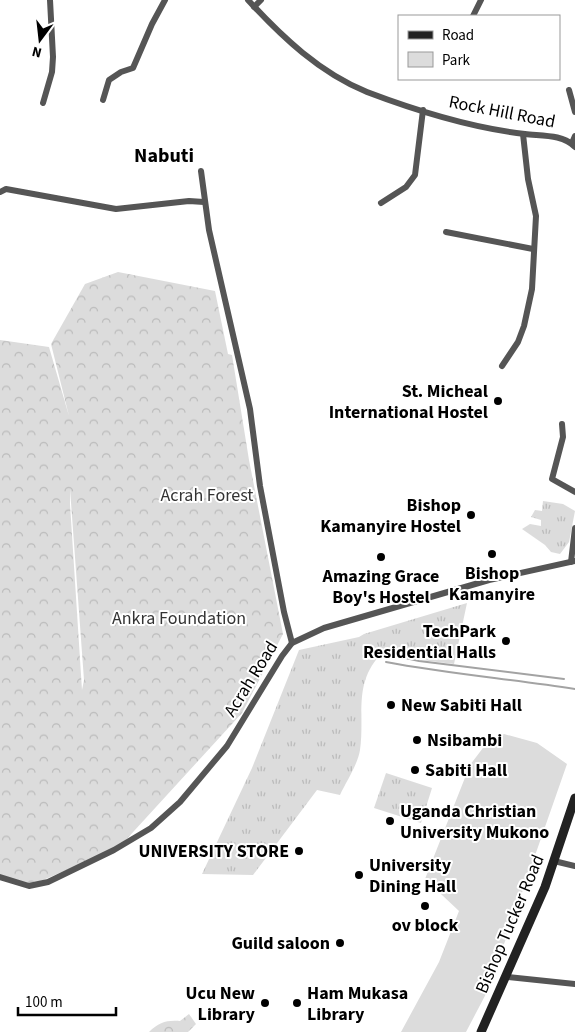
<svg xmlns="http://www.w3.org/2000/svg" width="575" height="1032" font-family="'Source Sans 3',sans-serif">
  <defs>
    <pattern id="grass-tufts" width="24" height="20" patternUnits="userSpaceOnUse" patternTransform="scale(1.25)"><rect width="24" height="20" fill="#dcdcdc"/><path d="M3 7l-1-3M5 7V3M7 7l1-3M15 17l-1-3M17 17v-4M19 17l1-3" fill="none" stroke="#bbb"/></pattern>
    <pattern id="forest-crowns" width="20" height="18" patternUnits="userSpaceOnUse" patternTransform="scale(1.25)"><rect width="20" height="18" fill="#dcdcdc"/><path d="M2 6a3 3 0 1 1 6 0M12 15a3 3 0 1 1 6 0" fill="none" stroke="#bbb"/></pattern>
  </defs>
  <rect width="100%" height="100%" fill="#fff"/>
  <!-- grass -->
  <g fill="url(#grass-tufts)">
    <polygon points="543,501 563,504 575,511 569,542 560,554 551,552 545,545 522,529 530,524 541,526 541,520 531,517 535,510 542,511"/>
    <path d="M467,603L454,664L380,655C353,685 365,715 360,750C358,764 346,782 340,795L317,790L253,875L202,874L252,768L299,650L359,637L364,634Z"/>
    <polygon points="386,773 432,788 421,823 374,808"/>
  </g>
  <!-- forest -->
  <g fill="url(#forest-crowns)" fill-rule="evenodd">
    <path d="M118,272L215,291L228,354L232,355L249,460L283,634L242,713L113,854L111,851L29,886L0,878V340L49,347L69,416L51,344L85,284ZM70,489L84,680L82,690L70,504Z"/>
    <path d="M189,1014L196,1024L188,1032H149C159,1022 167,1020 180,1021Z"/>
  </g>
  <!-- park -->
  <polygon fill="#dcdcdc" points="504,734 537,743 567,764 488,990 466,1032 401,1032 439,962 459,911 425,879 470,765 489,740"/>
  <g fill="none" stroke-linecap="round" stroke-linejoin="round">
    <!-- stream -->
    <g stroke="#a3a3a3" stroke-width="2">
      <polyline points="387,654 419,661 564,679"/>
      <path d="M386,662C449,674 512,679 575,689"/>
    </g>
    <!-- minor -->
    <g stroke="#555" stroke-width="6">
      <path d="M248,0C282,37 320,73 367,92C417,111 472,128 525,134C541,136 563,134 575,147"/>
      <polyline points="254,7 261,0"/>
      <polyline points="473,16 481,0"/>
      <polyline points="569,90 575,112"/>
      <polyline points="103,100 109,80 121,72 133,68 152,24 165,0"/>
      <polyline points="43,103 52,72 53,57 50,0"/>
      <polyline points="572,143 575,136"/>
      <polyline points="201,171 209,230 250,409 260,486 284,612 292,643"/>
      <polyline points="0,192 6,189 116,209 189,201 204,202"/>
      <polyline points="381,203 406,187 415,175 423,110"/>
      <polyline points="446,232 533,249"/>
      <polyline points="502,366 518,342 524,326 532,289 536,216 528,179 523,134"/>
      <polyline points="562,424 563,437 552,479 575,492"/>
      <polyline points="571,562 575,528"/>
      <polyline points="554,861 575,866"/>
      <polyline points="0,877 29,886 48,882 114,850 151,828 180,802 227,746 282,656 292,643 324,628 489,580 575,561"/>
      <polyline points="507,977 575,984"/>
    </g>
    <!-- secondary -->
    <polyline stroke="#222" stroke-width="9" points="481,1032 545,887 575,798"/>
  </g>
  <!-- markers -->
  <g fill="#000" stroke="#fff" stroke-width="2">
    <circle cx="498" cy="401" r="5"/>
    <circle cx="471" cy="515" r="5"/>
    <circle cx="492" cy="554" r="5"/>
    <circle cx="381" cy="557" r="5"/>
    <circle cx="506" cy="641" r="5"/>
    <circle cx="391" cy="705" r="5"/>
    <circle cx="417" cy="740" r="5"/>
    <circle cx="415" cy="770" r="5"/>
    <circle cx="390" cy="821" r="5"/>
    <circle cx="299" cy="851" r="5"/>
    <circle cx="359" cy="875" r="5"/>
    <circle cx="425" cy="906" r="5"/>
    <circle cx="340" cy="943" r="5"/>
    <circle cx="265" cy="1003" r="5"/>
    <circle cx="297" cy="1003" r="5"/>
  </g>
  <g text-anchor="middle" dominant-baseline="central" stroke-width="4" stroke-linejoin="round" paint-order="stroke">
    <!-- street labels -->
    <g font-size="18" fill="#000" stroke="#fff">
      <text transform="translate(502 112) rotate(11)">Rock Hill Road</text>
      <text transform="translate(251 679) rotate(-58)">Acrah Road</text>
      <text transform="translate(510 924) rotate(-67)">Bishop Tucker Road</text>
    </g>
    <!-- poi labels -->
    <g font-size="18" font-weight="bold" fill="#000" stroke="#fff" text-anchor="end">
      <text x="488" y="391">St. Micheal<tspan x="488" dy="21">International Hostel</tspan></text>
      <text x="461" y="505">Bishop<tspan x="461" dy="21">Kamanyire Hostel</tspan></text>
      <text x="492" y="573" text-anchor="middle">Bishop<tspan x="492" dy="21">Kamanyire</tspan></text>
      <text x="381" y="576" text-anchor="middle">Amazing Grace<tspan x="381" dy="21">Boy's Hostel</tspan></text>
      <text x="496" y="631">TechPark<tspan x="496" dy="21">Residential Halls</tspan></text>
      <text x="401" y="705" text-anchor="start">New Sabiti Hall</text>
      <text x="427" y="740" text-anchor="start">Nsibambi</text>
      <text x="425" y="770" text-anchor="start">Sabiti Hall</text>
      <text x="400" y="811" text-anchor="start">Uganda Christian<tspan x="400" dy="21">University Mukono</tspan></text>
      <text x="289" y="851">UNIVERSITY STORE</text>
      <text x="369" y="865" text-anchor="start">University<tspan x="369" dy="21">Dining Hall</tspan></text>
      <text x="425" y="925" text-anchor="middle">ov block</text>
      <text x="330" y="943">Guild saloon</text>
      <text x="255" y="993">Ucu New<tspan x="255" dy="21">Library</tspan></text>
      <text x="307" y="993" text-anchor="start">Ham Mukasa<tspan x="307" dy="21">Library</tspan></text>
    </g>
    <!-- park labels -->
    <g font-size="18" fill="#333" stroke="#fff">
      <text x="207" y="495">Acrah Forest</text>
      <text x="179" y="618">Ankra Foundation</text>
    </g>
    <!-- quarter labels -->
    <g font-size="20" font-weight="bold" fill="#000" stroke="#fff">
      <text x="164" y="156">Nabuti</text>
    </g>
  </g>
  <!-- legend -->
  <rect x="398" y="15" width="162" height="65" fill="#ffffff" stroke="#999999"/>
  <rect x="408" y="31" width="25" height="8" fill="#222222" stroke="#999999"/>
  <text x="442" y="40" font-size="15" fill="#000000">Road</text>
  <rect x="408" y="52" width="25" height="15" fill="#dcdcdc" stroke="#999999"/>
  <text x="442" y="65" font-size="15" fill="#000000">Park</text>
  <!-- north arrow -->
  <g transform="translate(40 40) rotate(195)" stroke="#ffffff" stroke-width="4" paint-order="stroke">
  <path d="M0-4L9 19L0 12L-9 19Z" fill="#000000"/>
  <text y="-8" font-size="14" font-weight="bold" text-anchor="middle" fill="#000000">N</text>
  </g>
  <!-- scale -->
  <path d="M18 1007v8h98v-8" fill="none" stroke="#000000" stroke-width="2.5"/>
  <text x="25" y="1007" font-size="15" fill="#000000" stroke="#ffffff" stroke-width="4" paint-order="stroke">100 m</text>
</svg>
